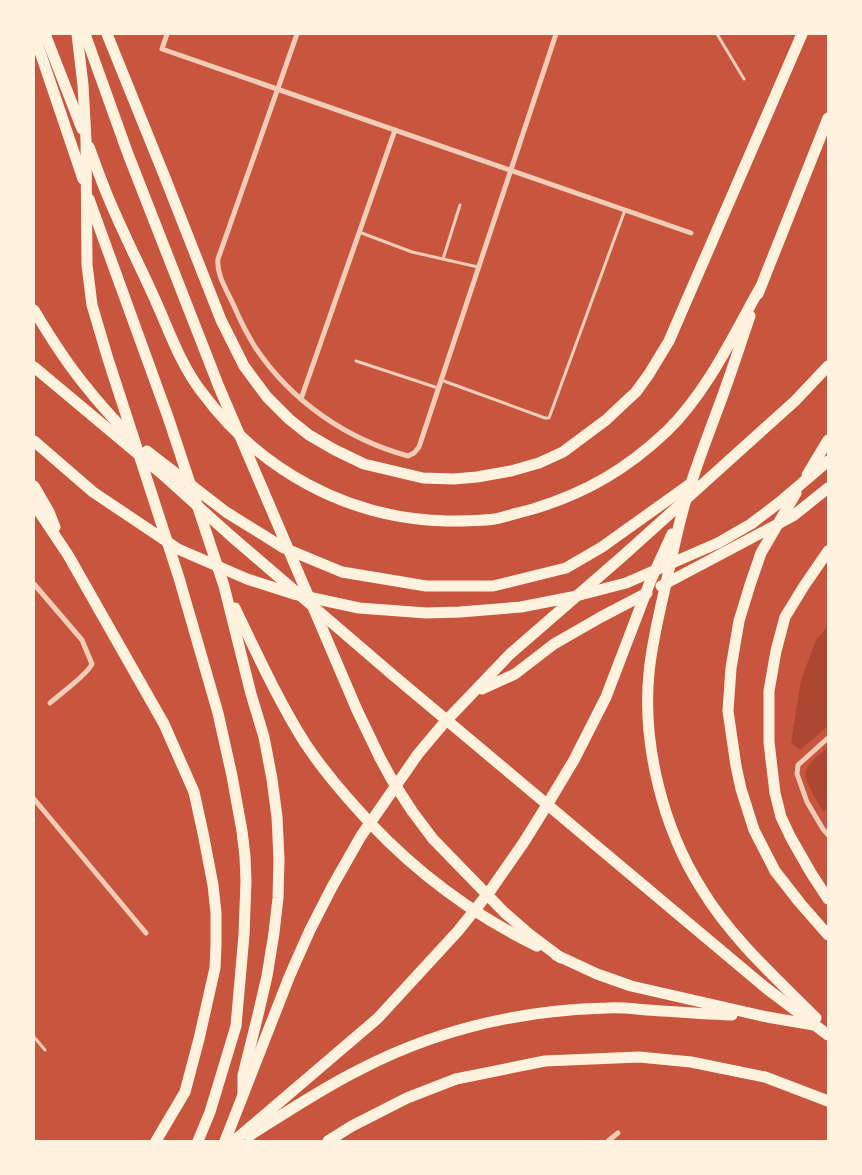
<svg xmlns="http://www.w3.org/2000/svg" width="862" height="1175" font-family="'PT Sans Narrow',sans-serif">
  <rect width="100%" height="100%" fill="#c8553d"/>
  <!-- green -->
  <g fill="#ae4732">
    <polygon points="828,626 828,726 800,750 791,743 801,680 816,640"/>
    <path d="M828,747V808L823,812C819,803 802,779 806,771C809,761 821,754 828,747Z"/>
  </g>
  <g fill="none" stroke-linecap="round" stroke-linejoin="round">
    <!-- service -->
    <g stroke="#f1ccb7" stroke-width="3">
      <polyline points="717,34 744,79"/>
      <polyline points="359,232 412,252 478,267"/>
      <polyline points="443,259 460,205"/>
      <polyline points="356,361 438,388"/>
      <polyline points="441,380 545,418 549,418 625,210"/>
      <polyline points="34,1037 45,1050"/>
    </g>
    <!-- minor -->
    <g stroke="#f1ccb7" stroke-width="5">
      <polyline points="167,34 162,49 691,233"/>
      <path d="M297,34L218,259C216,275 228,292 234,306C240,320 247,334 255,347C291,401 346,439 408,456L414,453L419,447L556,34"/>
      <polyline points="301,399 395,130"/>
      <path d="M34,584L82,640L92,664C87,675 60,694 50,703"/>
      <polyline points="828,738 798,765 797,774 807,802 823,829 828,835"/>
      <polyline points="34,799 146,933"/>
      <polyline points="608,1141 618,1133"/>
    </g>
    <!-- motorway -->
    <g stroke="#fff3e0" stroke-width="11">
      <polyline points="34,34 83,179"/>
      <polyline points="45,34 82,129"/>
      <polyline points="77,34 83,85 86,140 87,265 92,305 108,359 179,578 218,713 232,776 242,831 245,856 246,881 244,935 236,1026 210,1112 198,1141"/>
      <polyline points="85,34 128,154 219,387 357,710 380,758 392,780 412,811 433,839 504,912 529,934 561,958"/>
      <polyline points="107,34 164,175 221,320 244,366 267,397 289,419 309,435 335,450 364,464 423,478 454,479 477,477 511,471 539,463 563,452 606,420 623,404 636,392 649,374 669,341 802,34"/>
      <path d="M89,147C95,163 101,180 108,197C123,233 141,268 157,304C170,333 181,365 201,391C259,470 348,519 447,521C462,521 480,521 495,519C508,516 521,512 533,509C586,493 627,469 667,431C707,392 733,336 760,288"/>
      <polyline points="89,199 168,417 224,586 251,694 264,737 272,779 277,817 279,859 278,898 274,933 267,976 258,1015 243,1075 243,1094"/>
      <polyline points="758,294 828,118"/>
      <path d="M34,310C50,337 67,364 88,389C101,406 117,422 131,438"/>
      <path d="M750,316C739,348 729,380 717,411C705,444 692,476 683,510C677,531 673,553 668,574C661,607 652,640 649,673C642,744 663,828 701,888C731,938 775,977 816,1018"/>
      <polyline points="34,367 162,474 231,536 394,676 766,988 828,1035"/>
      <polyline points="34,441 93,492 178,549 247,579 294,594 359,608 426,613 460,612 521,607 572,597 626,583 718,543 751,524 780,502 828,461"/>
      <polyline points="147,451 226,512 284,548 342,572 426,586 493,586 566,568 602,547 693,482"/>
      <polyline points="807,475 828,440"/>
      <polyline points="34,486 49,512 55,527"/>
      <polyline points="796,493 761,553 750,585 739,621 731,668 728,711 736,766 741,789 754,830 775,871 800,903 828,935"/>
      <polyline points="34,504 68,555 164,724 194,792 203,833 213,885 216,913 216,945 215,968 199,1039 185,1092 156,1141"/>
      <polyline points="828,551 804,586 785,617 776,651 769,691 769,742 775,793 781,817 791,838 811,873 828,899"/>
      <polyline points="661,586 793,516 828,488"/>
      <path d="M235,608C257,654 278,700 305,743C319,764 335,784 352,803C404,863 465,911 537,946"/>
      <polyline points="482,689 515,674 554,644 601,617 647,593"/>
      <polyline points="556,955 597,974 631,986 767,1017 814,1025"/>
      <path d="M249,1136C285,1113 321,1089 359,1070C436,1030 521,1010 607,1008C621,1007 635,1009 648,1010C676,1012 704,1014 732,1015"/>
      <polyline points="225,1141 290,975 310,930 332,887 361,836 418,754 444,723 510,654 624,555 795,401 828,366"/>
      <polyline points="234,1141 378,1018 458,931 490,891 524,842 547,805 574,760 606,697 650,582 672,534"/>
      <polyline points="328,1141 352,1126 407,1098 456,1079 545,1061 639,1057 691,1062 765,1077 828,1101"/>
    </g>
  </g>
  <!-- border -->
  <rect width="862" height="1175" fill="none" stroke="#fff3e0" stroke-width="70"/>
</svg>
